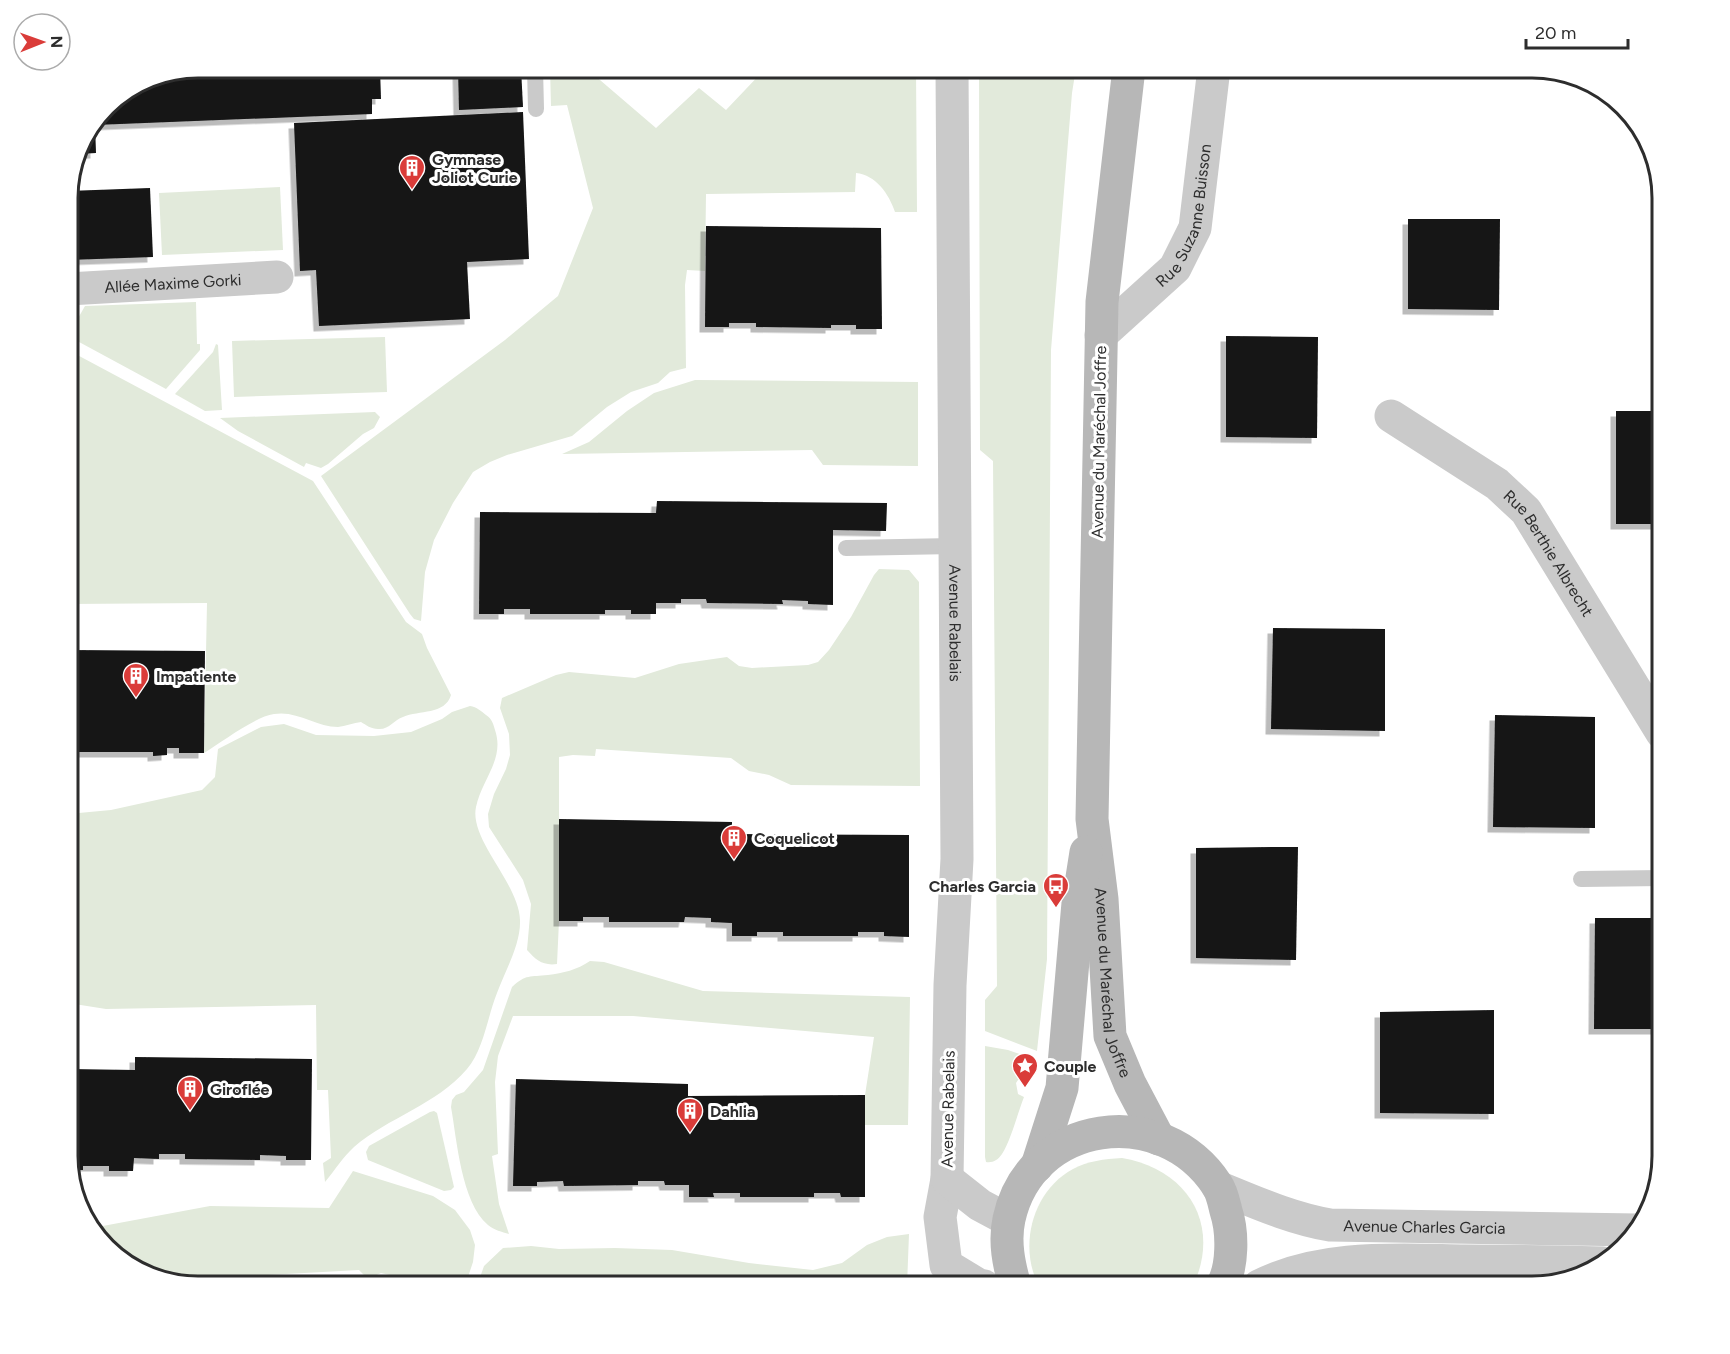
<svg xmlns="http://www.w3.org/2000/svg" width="1730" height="1354" font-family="Figtree,sans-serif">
  <defs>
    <filter id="shadow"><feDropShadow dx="-5.5" dy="5.5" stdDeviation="0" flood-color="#0004"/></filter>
  </defs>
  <rect width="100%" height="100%" fill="#fff"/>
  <!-- green -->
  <g fill="#e2eadb">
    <path d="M550,68H586L656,128L699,88L726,110L766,68H916L917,212H895C889,194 876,175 856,173L855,192L706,194L705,271L687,270L685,285L686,368L670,372L658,383L631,392L607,407L572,436L507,455L490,462L473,472L453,503L434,540L425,572L421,621L414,619L410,614L321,476L505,340L558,296L593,208L567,105L551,106Z"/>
    <polygon points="979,68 1076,68 1072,93 1051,350 1047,959 1037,1051 985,1031 985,1000 997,986 993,461 980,450"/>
    <polygon points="280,187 283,250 162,255 159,193"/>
    <polygon points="196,302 197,344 200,344 200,350 166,389 68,336 85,306"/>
    <polygon points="385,337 387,392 234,397 232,341"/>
    <polygon points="216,344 218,345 222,410 205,411 175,394 213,352"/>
    <path d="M68,350L313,481L406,622L422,634L427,648L451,695C445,715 419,710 403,717C394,720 389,730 378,729C371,729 366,725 361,722C354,723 345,726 338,727C316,727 297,710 274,714C254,717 222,742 204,753L207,603L68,604Z"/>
    <polygon points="695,380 918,382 918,466 823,465 812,450 562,454 589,442 627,411 654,393"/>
    <polygon points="375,412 380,417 374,428 363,434 328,464 321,468 306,463 304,467 238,431 220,418"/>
    <path d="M879,569L909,570L919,582L920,786L791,785L769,775L749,771L731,758L596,749L595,756L573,755L559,757V921L557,964C543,966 536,960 527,950L531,904L523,880L489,827L488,814L494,794L506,769L510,755L509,734L500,708L502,698L556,675L569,672L635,678L679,664L727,657L739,666L752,668L808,665L818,662L829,650L851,617L874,575Z"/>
    <path d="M470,706C477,707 481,711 486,715C492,719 493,723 495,730C505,759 482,779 476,807C469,840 519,883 520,920C521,944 505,971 497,993C487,1018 484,1049 467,1069C436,1105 389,1117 354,1147C343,1157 335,1170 325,1182L323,1163L331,1158L328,1090H317L316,1005L106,1009L68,1003V814L111,810L202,790L215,777L218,749L261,727L284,724L316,735L374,736L411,732L442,719L452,712Z"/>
    <path d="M590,961L604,962L703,991L910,997L908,1125H865V1095L874,1037L633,1016H513L498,1056L495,1082L498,1154L492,1156L499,1204L509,1234C502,1232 494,1230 488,1225C461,1202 457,1140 451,1107L452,1100L456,1095L464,1092L483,1070L512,987C526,974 530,977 548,975C563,973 577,970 590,961Z"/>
    <path d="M985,1046L1008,1050L1034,1059V1070L1030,1078L1018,1080L1016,1083L1018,1094L1024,1097C1018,1112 1011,1140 1002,1154C998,1160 993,1163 986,1162L985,1157Z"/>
    <polygon points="434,1111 437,1113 454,1187 451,1190 444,1191 368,1160 366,1152 369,1146 430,1112"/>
    <path d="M1122,1158C1187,1169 1222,1224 1193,1286H1039C1018,1247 1032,1191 1073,1169C1088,1161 1104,1159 1122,1158Z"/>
    <polygon points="353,1171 433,1196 455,1210 470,1230 475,1245 473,1262 465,1286 395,1286 394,1276 381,1273 368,1279 359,1270 229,1277 210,1282 193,1283 186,1276 166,1276 118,1259 92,1228 210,1206 329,1208"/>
    <polygon points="909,1234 907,1286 477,1286 484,1266 503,1248 531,1246 559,1249 615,1248 672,1250 749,1263 813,1270 842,1263 867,1245 887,1237"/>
  </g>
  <!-- building -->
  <g fill="#141414" filter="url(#shadow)">
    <polygon points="198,67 380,68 381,99 372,99 372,114 95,125 96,153 77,154 81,140 112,100 148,77"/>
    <polygon points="458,68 521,68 523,107 459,110"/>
    <polygon points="523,112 529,259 467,262 470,319 319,326 316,270 300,271 294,123"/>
    <polygon points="150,188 153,257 68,260 68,191"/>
    <polygon points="1408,219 1500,219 1499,310 1408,309"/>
    <polygon points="706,226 881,228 882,329 856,329 856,325 831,325 831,328 756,327 756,323 729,323 729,327 705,327"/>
    <polygon points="1226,336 1318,337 1317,438 1226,437"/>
    <rect x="1616" y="411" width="46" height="113"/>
    <polygon points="657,501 887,503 886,531 833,530 833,605 808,604 808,601 782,600 783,604 707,603 706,599 681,599 681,603 656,603 656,614 631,614 631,610 605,610 605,614 530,614 530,609 504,609 504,614 479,614 480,512 656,513"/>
    <polygon points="1273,628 1385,629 1385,731 1271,729"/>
    <polygon points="68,650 205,651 204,753 179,753 179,748 167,748 167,755 153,756 153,752 78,752 78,747 68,747"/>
    <polygon points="1495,715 1595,717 1595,828 1493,827"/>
    <polygon points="559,819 732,822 732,834 909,835 909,937 884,936 884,932 858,932 858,936 783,936 783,932 757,932 757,936 732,936 732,923 711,922 711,918 685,917 684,922 609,922 609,917 583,917 583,921 559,921"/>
    <polygon points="1271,847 1298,847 1296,960 1196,958 1196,848"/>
    <polygon points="1595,918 1662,918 1662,1029 1594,1029"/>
    <polygon points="1494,1010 1494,1114 1380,1113 1380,1012"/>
    <polygon points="135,1057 312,1059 311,1160 286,1160 286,1156 260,1155 260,1160 185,1159 185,1154 159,1154 159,1159 134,1158 133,1171 109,1171 109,1166 83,1166 83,1170 69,1170 68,1164 68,1069 135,1070"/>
    <polygon points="516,1079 688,1084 688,1096 865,1095 865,1197 841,1197 840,1193 814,1193 814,1197 740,1197 740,1193 713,1193 714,1197 689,1197 689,1185 665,1185 664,1181 638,1181 638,1185 564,1186 563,1181 537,1182 537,1186 513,1186"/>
  </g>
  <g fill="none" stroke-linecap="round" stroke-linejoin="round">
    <!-- service -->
    <g stroke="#cacaca" stroke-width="16">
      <polyline points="535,68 536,109"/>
      <polyline points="846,548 955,546"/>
      <polyline points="1581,879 1662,878"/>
      <polyline points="1448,1260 1451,1286"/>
    </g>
    <!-- minor -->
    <g stroke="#cacaca" stroke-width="33">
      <path id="s1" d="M952,68L957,859L950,985L947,1179L940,1217L946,1265L979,1285L984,1286"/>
      <path id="s2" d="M68,289L277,277"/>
      <path id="s3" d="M1101,335L1175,268L1195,228L1214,68"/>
      <path id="s4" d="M1391,416L1497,484L1526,511L1662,733"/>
      <polyline points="947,1179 980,1205 1008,1220"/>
      <path id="s5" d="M1218,1187C1255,1202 1290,1218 1330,1225L1637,1230"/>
      <path d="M1259,1286C1321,1254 1397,1260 1465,1261C1511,1261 1557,1262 1603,1263"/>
    </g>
    <!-- secondary -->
    <g stroke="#b7b7b7" stroke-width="33">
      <path id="s6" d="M1129,68L1102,302L1092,819L1102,899L1110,1036L1130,1084L1159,1139"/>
      <polyline points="1037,1166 1062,1088 1078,903 1086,852"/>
      <path d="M1015,1286C1009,1265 1004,1242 1009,1219C1031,1119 1162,1101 1217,1185C1222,1192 1224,1203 1226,1211C1233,1232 1233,1267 1222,1286"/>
    </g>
  </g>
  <!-- icons -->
  <defs>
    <symbol id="building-pin" viewBox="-11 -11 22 30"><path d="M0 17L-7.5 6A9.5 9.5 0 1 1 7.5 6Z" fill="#da3c39" stroke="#fff"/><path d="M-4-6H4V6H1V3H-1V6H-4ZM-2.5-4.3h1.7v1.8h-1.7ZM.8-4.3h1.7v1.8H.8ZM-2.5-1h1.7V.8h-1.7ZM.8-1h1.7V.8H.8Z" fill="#fff"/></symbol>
    <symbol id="bus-pin" viewBox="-11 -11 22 30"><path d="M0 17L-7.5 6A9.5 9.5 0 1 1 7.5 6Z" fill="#da3c39" stroke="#fff"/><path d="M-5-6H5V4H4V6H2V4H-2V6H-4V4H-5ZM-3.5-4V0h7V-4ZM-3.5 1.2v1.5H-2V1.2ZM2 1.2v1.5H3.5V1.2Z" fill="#fff"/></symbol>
    <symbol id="sight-pin" viewBox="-11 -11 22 30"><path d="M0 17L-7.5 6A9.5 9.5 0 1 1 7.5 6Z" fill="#da3c39" stroke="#fff"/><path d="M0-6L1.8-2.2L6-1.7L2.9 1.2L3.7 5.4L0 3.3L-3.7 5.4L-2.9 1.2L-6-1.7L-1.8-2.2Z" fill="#fff"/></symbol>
  </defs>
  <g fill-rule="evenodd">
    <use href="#building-pin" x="397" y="153" width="30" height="40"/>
    <use href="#building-pin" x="121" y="661" width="30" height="40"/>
    <use href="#building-pin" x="719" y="823" width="30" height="40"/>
    <use href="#bus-pin" x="1041" y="871" width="30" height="40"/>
    <use href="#sight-pin" x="1010" y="1051" width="30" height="40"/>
    <use href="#building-pin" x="175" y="1074" width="30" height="40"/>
    <use href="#building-pin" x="675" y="1096" width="30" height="40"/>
  </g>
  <g text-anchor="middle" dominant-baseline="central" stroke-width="6" stroke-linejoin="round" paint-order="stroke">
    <!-- poi labels -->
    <g font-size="16" font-weight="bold" fill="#2d2d2d" stroke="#fff" text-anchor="start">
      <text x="432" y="159">Gymnase<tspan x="432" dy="18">Joliot Curie</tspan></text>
      <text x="156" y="676">Impatiente</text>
      <text x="754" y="838">Coquelicot</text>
      <text x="1036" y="886" text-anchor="end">Charles Garcia</text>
      <text x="1044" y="1066">Couple</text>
      <text x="210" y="1089">Giroflée</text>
      <text x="710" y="1111">Dahlia</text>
    </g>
    <!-- street labels -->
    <g font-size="16" fill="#2d2d2d" stroke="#fff">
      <text stroke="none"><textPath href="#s3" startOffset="153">Rue Suzanne Buisson</textPath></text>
      <text stroke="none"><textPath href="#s2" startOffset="105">Allée Maxime Gorki</textPath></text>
      <text transform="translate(1099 442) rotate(-89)">Avenue du Maréchal Joffre</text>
      <text stroke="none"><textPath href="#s4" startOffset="213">Rue Berthie Albrecht</textPath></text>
      <text stroke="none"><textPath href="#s1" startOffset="555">Avenue Rabelais</textPath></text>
      <text stroke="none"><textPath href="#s6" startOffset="918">Avenue du Maréchal Joffre</textPath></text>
      <text transform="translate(948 1109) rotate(-89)">Avenue Rabelais</text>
      <text stroke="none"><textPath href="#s5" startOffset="213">Avenue Charles Garcia</textPath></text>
    </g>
  </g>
  <!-- crop -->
  <path d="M0 0H1730V1354H0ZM198 78H1532A120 120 0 0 1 1652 198V1156A120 120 0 0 1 1532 1276H198A120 120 0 0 1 78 1156V198A120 120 0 0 1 198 78Z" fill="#fff" fill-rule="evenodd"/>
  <path fill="none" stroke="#2d2d2d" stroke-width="3" d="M198 78H1532A120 120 0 0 1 1652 198V1156A120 120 0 0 1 1532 1276H198A120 120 0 0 1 78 1156V198A120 120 0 0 1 198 78Z"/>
  <!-- north arrow -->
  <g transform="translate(42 42) rotate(89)"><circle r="28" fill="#ffffff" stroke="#ababab" stroke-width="1.5"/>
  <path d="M0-4.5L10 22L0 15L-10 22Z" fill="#da3c39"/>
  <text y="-9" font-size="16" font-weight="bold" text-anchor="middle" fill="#2d2d2d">N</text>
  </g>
  <!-- scale -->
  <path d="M1526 39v9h102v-9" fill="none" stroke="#2d2d2d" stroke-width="3"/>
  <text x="1535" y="39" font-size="18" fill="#2d2d2d" stroke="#ffffff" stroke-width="4.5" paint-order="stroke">20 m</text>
</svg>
